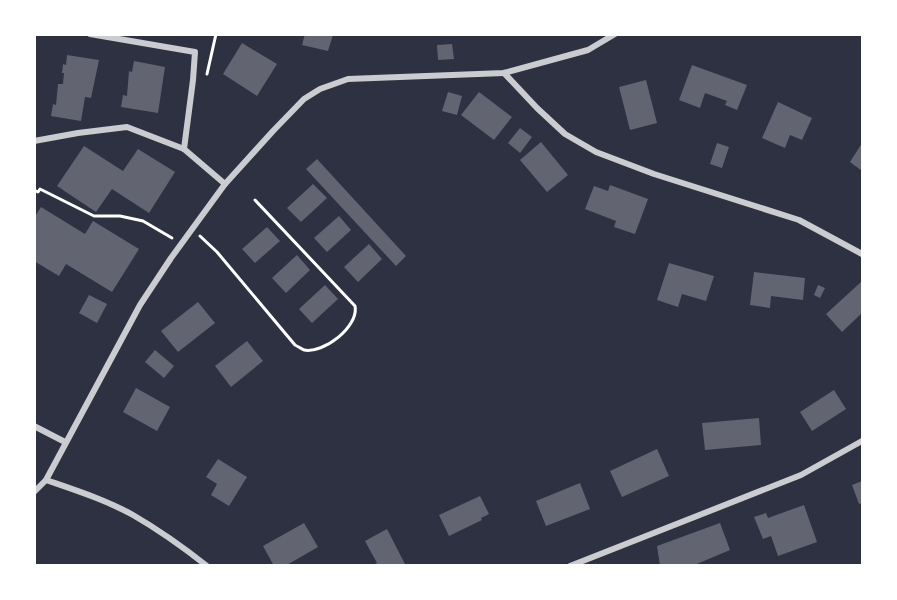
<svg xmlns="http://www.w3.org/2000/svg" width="897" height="600" font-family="'Source Sans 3',sans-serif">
  <rect width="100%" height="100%" fill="#2d3142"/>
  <!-- building -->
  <g fill="#626471">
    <polygon points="305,34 333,35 328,51 302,45"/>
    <polygon points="242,43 277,64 257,96 223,74"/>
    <polygon points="452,44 454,59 438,60 437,45"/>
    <polygon points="67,55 99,60 91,98 85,97 81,121 51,116 53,104 56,105 58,84 63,84 64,73 62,73 63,64 66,65"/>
    <polygon points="134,61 165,67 158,113 121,107 123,95 127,96 129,71 132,72"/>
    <polygon points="692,65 747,85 737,110 725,105 727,101 705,93 700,108 679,100"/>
    <polygon points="646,80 657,123 630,130 619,87"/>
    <polygon points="448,92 462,96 457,115 442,111"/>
    <polygon points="479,92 512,117 494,140 461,115"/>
    <polygon points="778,102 812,118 802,140 790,135 785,148 762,138"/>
    <polygon points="520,128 532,137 520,153 508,143"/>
    <polygon points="541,142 568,175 547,192 520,160"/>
    <polygon points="717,143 729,147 722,168 710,164"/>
    <polygon points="862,143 862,171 850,162"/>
    <polygon points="84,146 123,171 138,149 175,172 149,213 112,189 96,212 57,186"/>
    <polygon points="317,159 406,256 396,266 306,169"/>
    <polygon points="313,184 327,198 301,222 287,208"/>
    <polygon points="610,185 648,199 635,234 614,227 616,221 585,209 594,186 608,191"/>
    <polygon points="41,207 85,234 93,221 139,249 112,292 66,264 59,276 34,261 34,218"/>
    <polygon points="339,216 351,230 327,252 314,238"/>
    <polygon points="267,227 280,241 255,263 242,249"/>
    <polygon points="369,244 382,259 358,282 344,267"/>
    <polygon points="297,255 310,270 286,293 272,278"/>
    <polygon points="669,263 714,276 706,301 682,294 678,307 657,300"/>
    <polygon points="754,272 805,278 803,300 771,296 770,308 750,305"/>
    <polygon points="861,282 862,313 842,332 826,314"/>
    <polygon points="325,285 338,299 312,323 299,309"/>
    <polygon points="818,285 825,288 820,298 814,295"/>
    <polygon points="89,295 107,304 97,323 79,313"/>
    <polygon points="198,302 215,323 178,352 161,331"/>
    <polygon points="247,341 263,361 231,387 215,366"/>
    <polygon points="155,350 174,366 164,378 145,362"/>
    <polygon points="136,388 170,407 157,431 123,412"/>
    <polygon points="834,390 846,409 812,431 800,412"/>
    <polygon points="759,418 761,445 705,450 702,423"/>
    <polygon points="657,449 669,476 622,497 610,471"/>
    <polygon points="218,459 247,477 229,506 211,495 217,484 206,477"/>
    <polygon points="862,481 862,503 859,504 852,485"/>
    <polygon points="580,483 590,509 546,526 536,501"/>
    <polygon points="480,496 489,514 481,518 482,520 449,536 439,515"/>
    <polygon points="804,505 817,542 778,556 771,536 763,539 754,517 766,513 768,518"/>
    <polygon points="304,523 318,547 285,566 274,566 263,546"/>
    <polygon points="720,523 730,550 692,566 660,566 657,546"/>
    <polygon points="387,529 406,566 372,566 377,563 365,541"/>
  </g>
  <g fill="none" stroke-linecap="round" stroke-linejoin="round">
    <!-- path -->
    <g stroke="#fff" stroke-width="3">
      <polyline points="207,74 216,34"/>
      <polyline points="34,190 38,192 40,189 94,216 120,216 143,221 172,238"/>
      <path d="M200,236L217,252L295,345C297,346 302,349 304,350C323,354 359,327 355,306L255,200"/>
    </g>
    <!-- minor -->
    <g stroke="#caccd0" stroke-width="6">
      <polyline points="90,34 195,52 193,80 184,149"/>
      <polyline points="504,73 537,108 565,134 596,152 654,174 799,220 862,254"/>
      <polyline points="34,141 78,133 127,127 184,149 225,184"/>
      <polyline points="34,426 65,442"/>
      <path d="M46,480C75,490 106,500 133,515C159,530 183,547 207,566"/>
      <polyline points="34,492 46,480 140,305 171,258 225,184 273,131 304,99 320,89 348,79 504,73 588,50 615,34"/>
      <polyline points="570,566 801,475 862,441"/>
    </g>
  </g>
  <!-- border -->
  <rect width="897" height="600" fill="none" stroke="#ffffff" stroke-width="72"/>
</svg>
